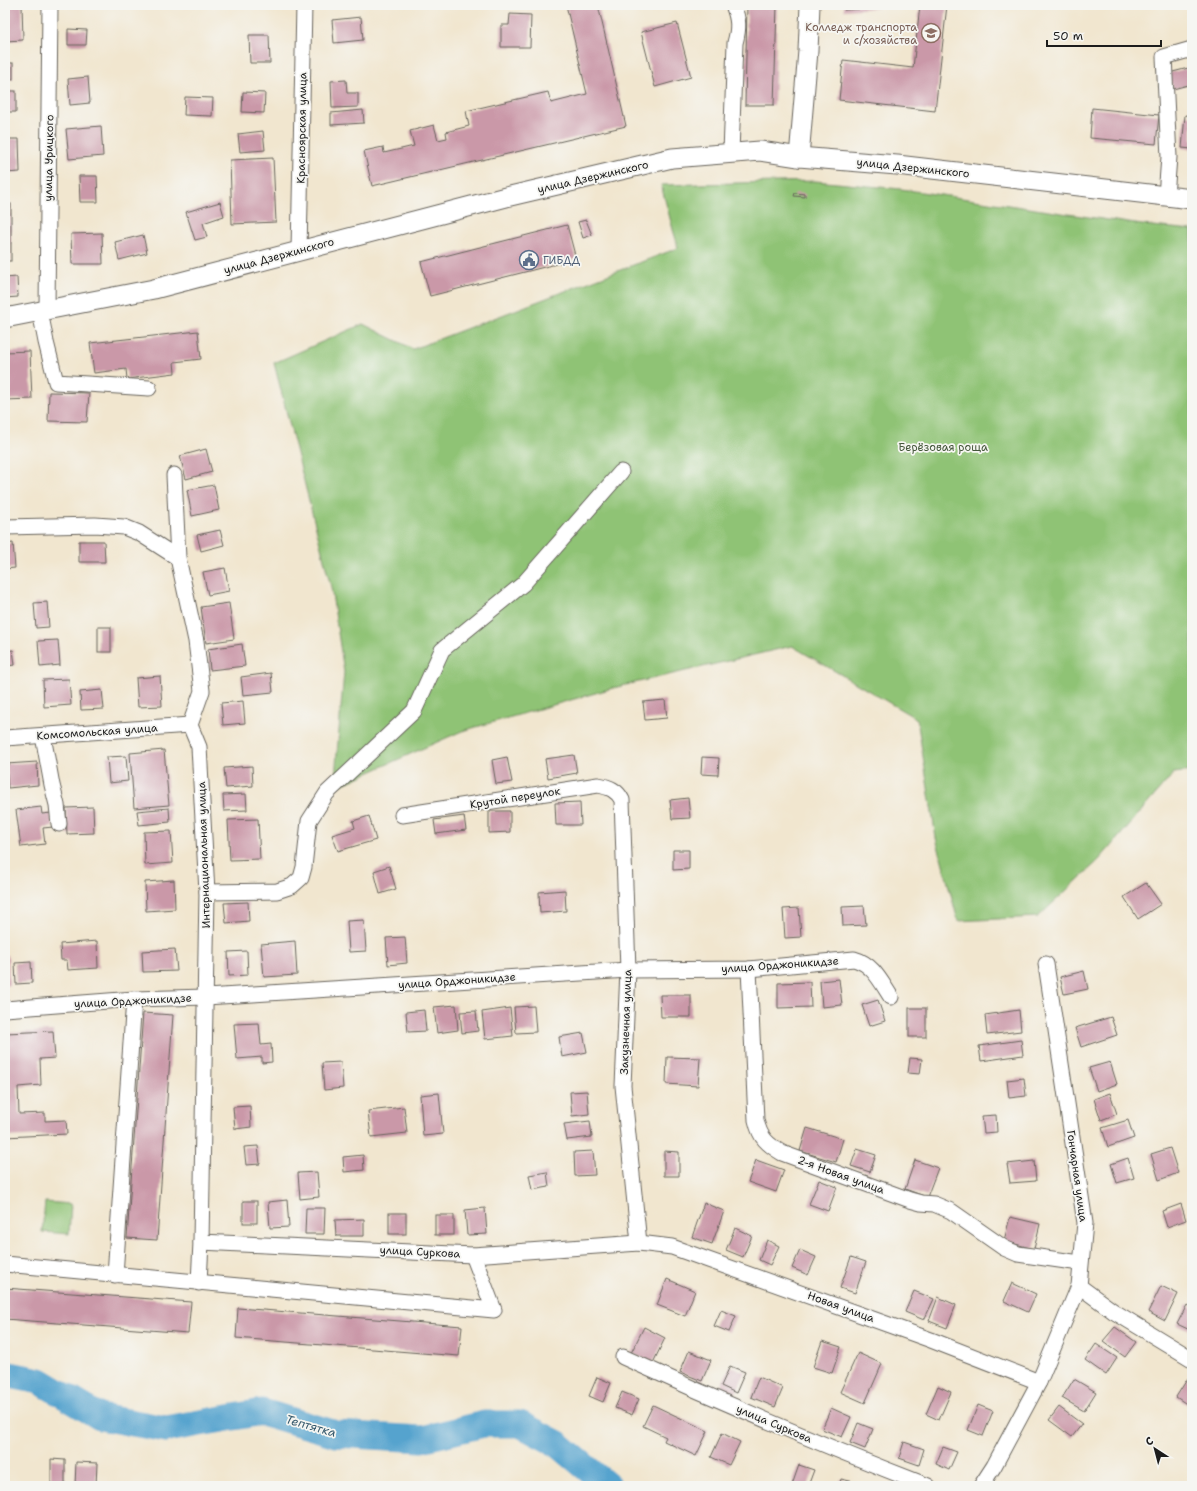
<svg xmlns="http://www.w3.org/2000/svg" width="1197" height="1491" font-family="'Shantell Sans',sans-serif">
  <rect width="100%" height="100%" fill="#f6f6f2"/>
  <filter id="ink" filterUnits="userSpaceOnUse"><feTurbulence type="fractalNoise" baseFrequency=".025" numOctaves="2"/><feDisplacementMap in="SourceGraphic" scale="8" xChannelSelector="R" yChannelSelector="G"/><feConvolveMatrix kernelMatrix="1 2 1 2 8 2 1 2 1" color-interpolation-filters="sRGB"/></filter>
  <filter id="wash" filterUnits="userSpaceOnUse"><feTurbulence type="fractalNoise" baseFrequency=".012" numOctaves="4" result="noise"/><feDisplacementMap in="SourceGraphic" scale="16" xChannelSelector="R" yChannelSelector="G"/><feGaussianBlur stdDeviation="0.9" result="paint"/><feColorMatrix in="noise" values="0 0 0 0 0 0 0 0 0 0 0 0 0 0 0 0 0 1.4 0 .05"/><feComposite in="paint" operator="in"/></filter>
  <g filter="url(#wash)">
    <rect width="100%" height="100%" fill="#f1e6cf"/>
    <!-- green -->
    <g fill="#8fc375" stroke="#567048">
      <polygon points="815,181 901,189 1142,225 1192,230 1192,771 1174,773 1099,860 1038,917 958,921 936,838 917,719 792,646 613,688 462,731 334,788 344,672 331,587 274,363 363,324 413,349 678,248 661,185"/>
      <polygon points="45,1202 71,1204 69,1234 42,1232"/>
    </g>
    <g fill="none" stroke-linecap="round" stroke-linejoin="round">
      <!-- river -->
      <polyline stroke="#55a3ce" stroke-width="27" points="5,1374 40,1381 100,1417 166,1429 262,1412 336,1434 422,1439 484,1424 520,1424 558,1444 608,1486"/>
    </g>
    <g id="blocks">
      <!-- building -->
      <g fill="#ca98a8">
        <polygon points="5,5 22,5 23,40 5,41"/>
        <polygon points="566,5 598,5 626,126 372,186 364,151 383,147 384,153 414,146 410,131 434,125 438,140 447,138 446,132 469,126 466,111 548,92 551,103 587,94"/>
        <polygon points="747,5 777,5 774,105 745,105"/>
        <polygon points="844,5 878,5 878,8 844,10"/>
        <polygon points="920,5 947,5 935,111 839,100 843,60 913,68"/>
        <polygon points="510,14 531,15 530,47 501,47 501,25 509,25"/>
        <polygon points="361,17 363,40 334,43 332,20"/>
        <polygon points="677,23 691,77 655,87 641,32"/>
        <polygon points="68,29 87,30 86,45 68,45"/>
        <polygon points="249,35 269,35 270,63 250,63"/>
        <rect x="5" y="63" width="8" height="16"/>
        <polygon points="1192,67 1192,84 1173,89 1169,73"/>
        <polygon points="88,77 90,103 70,105 68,79"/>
        <polygon points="346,80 347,93 358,93 358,107 332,108 331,81"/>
        <rect x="5" y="91" width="11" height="21"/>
        <polygon points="243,92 265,93 264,113 242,112"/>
        <polygon points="185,97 213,98 212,116 184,115"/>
        <polygon points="1092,108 1159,115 1156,144 1090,138"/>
        <polygon points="363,110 364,123 331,125 331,113"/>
        <polygon points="1185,115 1192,116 1192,149 1182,148"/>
        <polygon points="101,126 103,156 69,159 66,129"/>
        <polygon points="263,131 265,150 240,152 238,134"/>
        <polygon points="5,139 19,139 20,172 5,173"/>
        <polygon points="273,158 276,222 232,224 230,160"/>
        <polygon points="79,176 97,176 98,202 80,202"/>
        <polygon points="795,193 805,194 805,197 794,196"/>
        <polygon points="220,202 224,216 203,223 207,237 195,240 186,212"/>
        <rect x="5" y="204" width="6" height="57"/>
        <polygon points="586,220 592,235 583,238 578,222"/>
        <polygon points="567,225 576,259 430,296 421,262"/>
        <polygon points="102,233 103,264 72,264 71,234"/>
        <polygon points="143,235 147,253 119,260 115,242"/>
        <polygon points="17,277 18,297 5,298 5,278"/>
        <polygon points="198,331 201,359 174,362 175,373 127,379 126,369 94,373 90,343"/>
        <polygon points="30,351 32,399 5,400 5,352"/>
        <polygon points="49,392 89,393 87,422 48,421"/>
        <polygon points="206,449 212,472 186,479 180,456"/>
        <polygon points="214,485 219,510 192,516 187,490"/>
        <polygon points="220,530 224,545 201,551 197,535"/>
        <polygon points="79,541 104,541 105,562 79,562"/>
        <polygon points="13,543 15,568 5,569 5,544"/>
        <polygon points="225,568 229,591 208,595 203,572"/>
        <polygon points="47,602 49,627 36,628 34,603"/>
        <polygon points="229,603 234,639 206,643 201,607"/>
        <rect x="98" y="627" width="13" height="25"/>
        <polygon points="58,640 60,665 40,667 38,641"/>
        <polygon points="242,644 245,666 210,670 208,649"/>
        <polygon points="13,650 15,665 5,666 5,651"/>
        <polygon points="271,673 273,692 243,695 241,677"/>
        <polygon points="160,676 162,706 138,707 136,678"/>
        <polygon points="69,679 71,705 44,707 43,680"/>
        <polygon points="102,690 104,709 81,710 80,692"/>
        <polygon points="665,700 667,718 645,720 643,702"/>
        <polygon points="243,701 245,723 223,725 221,703"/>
        <polygon points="164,750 169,805 134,808 130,753"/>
        <polygon points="574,755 577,773 548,778 545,759"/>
        <polygon points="126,756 128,781 109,783 107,757"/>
        <polygon points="507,757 512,782 496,784 492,760"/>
        <polygon points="702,757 719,758 718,775 701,774"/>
        <polygon points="37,762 38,785 8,788 6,764"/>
        <polygon points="252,766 253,786 226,788 224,768"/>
        <polygon points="246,794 247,810 224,811 223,795"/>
        <polygon points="688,798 690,818 672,819 670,800"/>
        <polygon points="580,802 581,825 556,825 555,803"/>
        <polygon points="41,807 42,814 51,813 53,827 43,828 45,844 21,847 16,810"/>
        <polygon points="93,807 94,833 67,834 66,808"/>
        <polygon points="169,808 170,822 139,825 137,811"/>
        <polygon points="489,811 510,811 510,832 489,833"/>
        <polygon points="369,816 376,840 338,851 332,835 355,828 353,821"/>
        <polygon points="464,816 466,830 436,834 434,820"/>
        <polygon points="258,819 260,859 230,860 228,820"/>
        <polygon points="171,831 173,863 145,865 144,832"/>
        <polygon points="673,850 689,850 689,869 673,870"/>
        <polygon points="389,866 396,889 380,894 374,871"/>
        <polygon points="174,880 175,909 146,911 145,882"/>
        <polygon points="1146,883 1161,904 1138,919 1124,897"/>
        <polygon points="565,890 566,911 540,913 539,892"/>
        <polygon points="248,902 249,921 226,923 224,903"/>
        <polygon points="864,906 866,925 843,926 842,907"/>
        <polygon points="799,908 801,937 785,938 783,909"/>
        <polygon points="364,920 366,951 349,952 347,921"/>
        <polygon points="405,937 407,963 388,965 386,938"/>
        <polygon points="97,941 98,968 68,970 67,960 61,960 60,944"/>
        <polygon points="295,941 297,975 264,977 261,944"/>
        <polygon points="175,949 177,971 143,972 142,951"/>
        <polygon points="247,951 248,975 229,976 228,952"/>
        <polygon points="5,955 8,955 9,985 5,986"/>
        <polygon points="31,962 32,983 16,984 15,963"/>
        <polygon points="1084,971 1088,989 1064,994 1060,977"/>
        <polygon points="839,979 842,1005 822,1007 820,981"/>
        <polygon points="810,982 811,1007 778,1008 778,983"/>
        <polygon points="660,995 691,995 691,1017 661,1017"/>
        <polygon points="878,1000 885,1021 869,1026 862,1005"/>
        <polygon points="456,1005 458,1030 437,1033 434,1007"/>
        <polygon points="534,1006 536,1032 516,1033 514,1007"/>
        <polygon points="510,1008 513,1036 485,1039 482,1012"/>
        <rect x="909" y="1008" width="17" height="29"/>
        <polygon points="424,1010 426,1031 408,1032 406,1012"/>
        <polygon points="1019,1010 1021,1031 987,1035 985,1015"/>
        <polygon points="476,1011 478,1031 462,1033 460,1012"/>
        <polygon points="143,1013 173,1015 157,1240 127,1238"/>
        <polygon points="1111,1017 1117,1035 1081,1047 1075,1028"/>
        <polygon points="259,1023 261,1045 271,1044 272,1062 262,1063 262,1057 237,1059 234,1024"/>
        <polygon points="53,1031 55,1058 40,1059 41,1085 18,1087 19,1114 45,1113 45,1121 66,1120 67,1134 5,1137 5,1033"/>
        <polygon points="583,1033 587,1052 562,1057 559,1037"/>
        <polygon points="1021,1040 1023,1055 981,1061 979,1046"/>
        <polygon points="667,1057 700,1058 698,1086 666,1084"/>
        <polygon points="910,1058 922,1059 920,1074 908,1073"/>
        <polygon points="341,1062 343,1088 324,1090 322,1063"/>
        <polygon points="1110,1062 1117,1084 1097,1091 1089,1068"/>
        <polygon points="1024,1078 1026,1096 1009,1098 1007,1080"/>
        <polygon points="587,1091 589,1114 572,1116 570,1092"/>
        <polygon points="439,1093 443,1134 423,1136 420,1095"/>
        <polygon points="1110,1093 1117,1114 1101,1120 1094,1099"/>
        <polygon points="250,1106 251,1127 235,1129 233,1107"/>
        <polygon points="404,1107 407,1133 371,1137 368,1111"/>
        <polygon points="996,1115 997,1132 984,1133 982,1116"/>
        <polygon points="1128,1120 1134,1138 1108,1147 1102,1128"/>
        <polygon points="590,1121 592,1137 567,1140 564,1124"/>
        <polygon points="807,1128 843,1139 836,1162 800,1151"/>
        <polygon points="258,1146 260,1164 246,1165 244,1147"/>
        <polygon points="1170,1148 1178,1173 1159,1180 1151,1154"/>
        <polygon points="857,1149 876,1155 870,1172 851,1166"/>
        <polygon points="593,1151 595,1175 575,1176 574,1152"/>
        <polygon points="664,1151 679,1152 679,1176 664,1176"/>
        <polygon points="363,1155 364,1170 344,1172 343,1157"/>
        <polygon points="1128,1158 1134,1178 1117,1183 1111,1164"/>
        <polygon points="756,1160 784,1170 776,1192 748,1182"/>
        <polygon points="915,1160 938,1168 927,1197 905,1189"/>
        <polygon points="1034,1161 1036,1181 1010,1183 1007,1164"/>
        <polygon points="317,1172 319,1197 300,1199 298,1173"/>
        <polygon points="547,1172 549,1187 532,1190 529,1175"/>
        <polygon points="819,1180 837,1187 828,1211 809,1204"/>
        <polygon points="287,1200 289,1227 270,1228 268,1202"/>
        <rect x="243" y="1201" width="14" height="22"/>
        <polygon points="704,1203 724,1211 712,1244 692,1237"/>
        <polygon points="1181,1204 1186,1220 1167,1227 1162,1211"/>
        <polygon points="306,1208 325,1208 324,1234 305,1234"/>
        <polygon points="485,1208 487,1234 467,1235 465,1210"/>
        <rect x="389" y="1213" width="17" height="21"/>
        <rect x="435" y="1215" width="19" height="20"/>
        <polygon points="1010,1217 1040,1224 1034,1249 1004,1241"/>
        <polygon points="364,1219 364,1236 336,1236 335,1220"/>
        <polygon points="735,1228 752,1236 743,1257 726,1250"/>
        <polygon points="767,1240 779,1246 770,1265 759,1260"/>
        <polygon points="800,1250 816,1257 808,1275 792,1268"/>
        <polygon points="851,1257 866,1262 855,1293 840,1288"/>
        <polygon points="667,1279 695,1291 685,1316 657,1305"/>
        <polygon points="1012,1283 1036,1294 1028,1312 1004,1301"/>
        <polygon points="1161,1286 1178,1294 1165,1321 1148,1312"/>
        <polygon points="5,1288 191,1302 188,1333 5,1319"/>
        <polygon points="914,1291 934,1299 924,1320 905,1312"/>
        <polygon points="938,1297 956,1305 947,1328 929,1321"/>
        <polygon points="1187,1305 1192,1308 1192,1331 1177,1324"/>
        <polygon points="238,1308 462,1326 459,1356 236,1338"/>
        <polygon points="721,1310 736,1316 729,1332 714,1326"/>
        <polygon points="644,1327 665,1338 653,1363 631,1353"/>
        <polygon points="1115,1327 1136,1342 1125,1357 1103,1341"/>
        <polygon points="822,1341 841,1347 832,1373 813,1367"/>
        <polygon points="1096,1344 1117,1358 1106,1375 1085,1360"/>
        <polygon points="689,1351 711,1360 702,1381 680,1372"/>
        <polygon points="858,1353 882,1364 865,1403 840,1392"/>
        <polygon points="730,1366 745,1372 736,1393 721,1386"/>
        <polygon points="597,1377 611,1383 603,1402 589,1396"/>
        <polygon points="759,1377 783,1388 775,1407 751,1397"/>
        <polygon points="1188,1378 1192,1381 1192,1399 1188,1405 1176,1397"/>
        <polygon points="1074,1379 1096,1392 1084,1411 1062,1398"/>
        <polygon points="938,1386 951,1392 939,1420 926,1414"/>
        <polygon points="622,1392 639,1399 632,1415 615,1408"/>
        <polygon points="653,1405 708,1431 696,1456 664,1441 666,1437 643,1426"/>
        <polygon points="978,1405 993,1411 983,1436 968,1430"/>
        <polygon points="1059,1407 1082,1424 1072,1437 1049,1420"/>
        <polygon points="831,1408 851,1417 842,1437 822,1429"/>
        <polygon points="858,1423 873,1429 865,1449 850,1443"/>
        <polygon points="722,1433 740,1442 729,1465 711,1457"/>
        <polygon points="904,1442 924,1449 919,1465 899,1458"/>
        <polygon points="943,1447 957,1452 949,1470 936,1464"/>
        <polygon points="51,1459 65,1460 65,1486 51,1486"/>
        <polygon points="76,1462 97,1463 96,1486 75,1486"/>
        <polygon points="799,1465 814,1470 808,1486 796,1486 792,1485"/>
        <polygon points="841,1479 868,1485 868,1486 839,1486"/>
      </g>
    </g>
  </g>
  <g filter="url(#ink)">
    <use href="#blocks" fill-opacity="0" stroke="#67635b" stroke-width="1"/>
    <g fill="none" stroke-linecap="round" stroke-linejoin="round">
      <defs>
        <g id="minor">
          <path d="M731,153L735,43C739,28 739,20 733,5"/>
          <polyline points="1166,196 1169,157 1164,57 1192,49"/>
          <polyline points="299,251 304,5"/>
          <polyline points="47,310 50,5"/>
          <polyline points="40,311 46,342 56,382 149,388"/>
          <polyline points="174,475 178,558 196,641 202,691 190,725 199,747 207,892 201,1242 199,1283"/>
          <polyline points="5,527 95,525 124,527 139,533 178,558"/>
          <polyline points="43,736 52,785 57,805 59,824"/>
          <polyline points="5,738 190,725"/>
          <path d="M402,815L598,785C609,787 617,790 622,800L628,970L623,1086L639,1243"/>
          <polyline points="207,892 277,891 292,886 301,878 304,867 309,821 327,793 414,711 442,650 523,584 621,472"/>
          <path d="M749,969L756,1120C760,1138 767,1144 782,1153L910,1200L921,1203L934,1204L951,1211L1004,1248L1018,1254L1080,1263"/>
          <path d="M5,1009L134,999L206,997L628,970L749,969L854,959C873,964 881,982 891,997"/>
          <polyline points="201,1242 473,1255 639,1243 672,1247 931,1340 1039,1382"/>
          <polyline points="5,1264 494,1310 473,1255"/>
          <polyline points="115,1275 134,999"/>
          <polyline points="1079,1286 1113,1311 1192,1359"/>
          <path d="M623,1357C723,1403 825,1446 928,1486"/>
          <polyline points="981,1486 994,1466 1039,1382 1079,1286 1085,1223 1046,964"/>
        </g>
        <g id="major">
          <polyline points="799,157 808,51 810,5"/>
          <polyline points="5,318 154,289 506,197 672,158 760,151 799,157 897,165 1192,199"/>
        </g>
      </defs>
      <!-- minor casing -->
      <use href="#minor" stroke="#67635b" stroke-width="17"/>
      <!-- major casing -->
      <use href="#major" stroke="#67635b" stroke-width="21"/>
      <!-- minor -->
      <use href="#minor" stroke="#fff" stroke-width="15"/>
      <!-- major -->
      <use href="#major" stroke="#fff" stroke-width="19"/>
    </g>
  </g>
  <!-- icons -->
  <defs>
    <symbol id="university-ring" viewBox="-11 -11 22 22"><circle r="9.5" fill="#f6f6f2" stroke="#8d6e63" stroke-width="1.5"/><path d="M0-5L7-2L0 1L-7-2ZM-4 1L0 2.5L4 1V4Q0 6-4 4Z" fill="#8d6e63"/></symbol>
    <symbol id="civic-ring" viewBox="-11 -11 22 22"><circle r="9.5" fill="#f6f6f2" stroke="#5c6f8a" stroke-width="1.5"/><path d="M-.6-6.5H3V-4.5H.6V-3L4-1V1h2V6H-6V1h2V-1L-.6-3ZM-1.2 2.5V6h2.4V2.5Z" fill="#5c6f8a"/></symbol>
  </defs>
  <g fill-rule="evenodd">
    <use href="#university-ring" x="920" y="22" width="22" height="22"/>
    <use href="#civic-ring" x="518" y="249" width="22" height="22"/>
  </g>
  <g text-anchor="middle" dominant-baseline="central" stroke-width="3.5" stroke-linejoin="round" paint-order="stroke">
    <!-- education labels -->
    <g font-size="11" fill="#785e54" stroke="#f6f6f2" text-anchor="end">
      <text x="917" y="27">Колледж транспорта<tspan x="917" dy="13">и с/хозяйства</tspan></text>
    </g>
    <!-- street labels -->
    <g font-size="11" fill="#1c1c1c" stroke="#f6f6f2">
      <text transform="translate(302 128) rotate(-89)">Красноярская улица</text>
      <text transform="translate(49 158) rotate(-89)">улица Урицкого</text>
      <text transform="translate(913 168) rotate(6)">улица Дзержинского</text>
      <text transform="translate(593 177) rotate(-13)">улица Дзержинского</text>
      <text transform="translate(279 256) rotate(-15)">улица Дзержинского</text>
      <text transform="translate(97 732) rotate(-4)">Комсомольская улица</text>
      <text transform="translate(515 798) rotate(-9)">Крутой переулок</text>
      <text transform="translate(204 855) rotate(-92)">Интернациональная улица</text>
      <text transform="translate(780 965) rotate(-4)">улица Орджоникидзе</text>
      <text transform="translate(457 981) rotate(-4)">улица Орджоникидзе</text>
      <text transform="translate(133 1001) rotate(-3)">улица Орджоникидзе</text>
      <text transform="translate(626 1022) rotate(-88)">Закузнечная улица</text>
      <text transform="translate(841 1175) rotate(20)">2-я Новая улица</text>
      <text transform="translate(1077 1176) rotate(82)">Гончарная улица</text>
      <text transform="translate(420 1252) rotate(3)">улица Суркова</text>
      <text transform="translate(841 1307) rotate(20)">Новая улица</text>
      <text transform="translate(774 1424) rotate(23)">улица Суркова</text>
    </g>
    <!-- service labels -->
    <g font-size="11" fill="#4e5e75" stroke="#f6f6f2" text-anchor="start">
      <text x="543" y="260">ГИБДД</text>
    </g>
    <!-- park labels -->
    <g font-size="11" fill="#44563b" stroke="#f6f6f2">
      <text x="943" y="447">Берёзовая роща</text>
    </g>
    <!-- water labels -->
    <g font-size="12" font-style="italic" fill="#36596c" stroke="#f6f6f2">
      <text transform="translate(311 1426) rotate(16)">Тептятка</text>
    </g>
  </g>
  <!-- margin -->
  <rect width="1197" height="1491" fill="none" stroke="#f6f6f2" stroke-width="20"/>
  <!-- north arrow -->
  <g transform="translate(1155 1449) rotate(324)" stroke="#f6f6f2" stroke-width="3" paint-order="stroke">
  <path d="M0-3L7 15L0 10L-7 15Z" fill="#1c1c1c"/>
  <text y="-6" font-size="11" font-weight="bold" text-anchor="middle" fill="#1c1c1c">С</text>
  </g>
  <!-- scale -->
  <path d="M1047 40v6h114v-6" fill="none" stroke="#1c1c1c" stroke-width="2"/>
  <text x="1053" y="40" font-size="12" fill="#1c1c1c" stroke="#f6f6f2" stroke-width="3" paint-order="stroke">50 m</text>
</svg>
